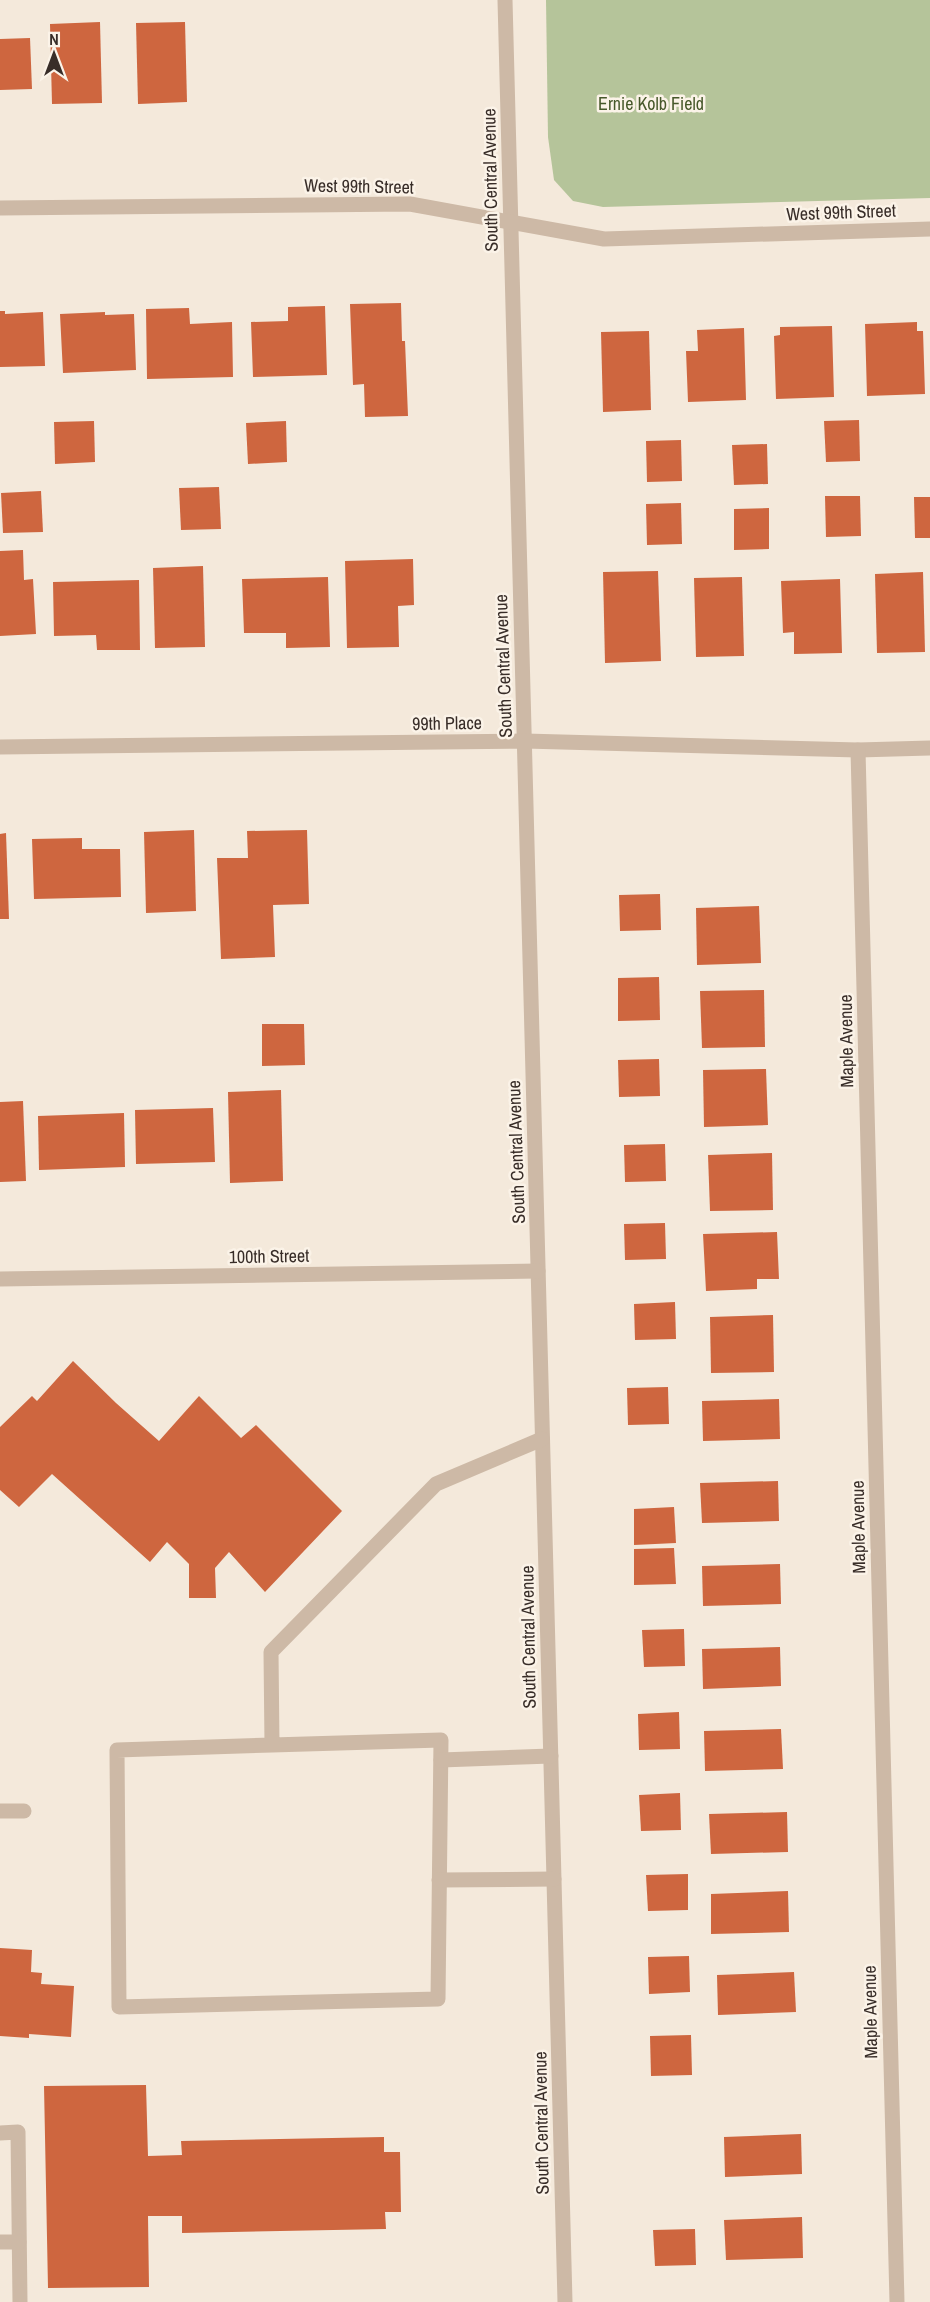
<svg xmlns="http://www.w3.org/2000/svg" width="930" height="2302" font-family="'Archivo Narrow',sans-serif">
  <rect width="100%" height="100%" fill="#f4e9db"/>
  <!-- green -->
  <polygon fill="#b5c49a" points="546,0 930,0 930,198 603,207 573,201 554,180 548,137"/>
  <!-- building -->
  <g fill="#ce663f">
    <polygon points="100,22 102,103 52,104 50,24"/>
    <polygon points="185,22 187,102 138,104 136,23"/>
    <polygon points="30,38 32,89 0,90 0,39"/>
    <polygon points="401,303 402,341 405,341 408,416 365,417 364,384 353,385 350,304"/>
    <polygon points="325,306 327,375 253,377 251,322 288,321 288,307"/>
    <polygon points="189,308 190,324 232,322 233,377 147,379 146,309"/>
    <polygon points="0,311 5,311 5,314 43,312 45,366 0,367"/>
    <polygon points="105,312 105,315 134,314 136,370 63,373 60,314"/>
    <polygon points="917,322 917,331 923,331 925,394 867,396 865,324"/>
    <polygon points="832,326 834,397 776,399 774,336 780,335 780,327"/>
    <polygon points="744,328 746,400 688,402 686,351 698,351 697,330"/>
    <polygon points="649,331 651,410 603,412 601,332"/>
    <polygon points="859,420 860,461 826,462 824,421"/>
    <polygon points="94,421 95,462 55,464 54,422"/>
    <polygon points="286,421 287,462 248,464 246,423"/>
    <polygon points="681,440 682,481 647,482 646,441"/>
    <polygon points="767,444 768,484 734,485 732,445"/>
    <polygon points="219,487 221,529 181,530 179,488"/>
    <polygon points="41,491 43,532 3,533 1,493"/>
    <polygon points="825,496 860,496 861,536 826,537"/>
    <polygon points="914,497 930,497 930,538 915,538"/>
    <polygon points="681,503 682,544 647,545 646,504"/>
    <polygon points="769,508 769,549 734,550 734,509"/>
    <polygon points="23,550 24,580 33,579 36,634 0,636 0,551"/>
    <polygon points="413,559 414,605 398,606 399,647 347,648 345,561"/>
    <polygon points="203,566 205,647 155,648 153,568"/>
    <polygon points="658,571 661,661 605,663 603,572"/>
    <polygon points="923,572 925,652 877,653 875,574"/>
    <polygon points="328,577 330,647 286,648 286,633 244,633 242,579"/>
    <polygon points="742,577 744,656 696,657 694,578"/>
    <polygon points="840,579 842,653 794,654 794,632 783,633 781,581"/>
    <polygon points="139,580 140,650 97,650 96,635 54,636 53,582"/>
    <polygon points="194,830 196,911 146,913 144,832"/>
    <polygon points="307,830 309,904 273,905 275,957 221,959 217,858 248,858 247,831"/>
    <polygon points="6,833 9,919 0,919 0,834"/>
    <polygon points="82,838 82,849 120,849 121,897 34,899 32,839"/>
    <polygon points="660,894 661,930 620,931 619,895"/>
    <polygon points="759,906 761,963 697,965 696,908"/>
    <polygon points="659,977 660,1020 618,1021 618,978"/>
    <polygon points="764,990 765,1047 702,1048 700,991"/>
    <polygon points="262,1024 304,1024 305,1065 262,1066"/>
    <polygon points="659,1059 660,1096 619,1097 618,1060"/>
    <polygon points="766,1069 768,1125 704,1127 703,1070"/>
    <polygon points="281,1090 283,1181 230,1183 228,1092"/>
    <polygon points="23,1101 26,1181 0,1182 0,1102"/>
    <polygon points="213,1108 215,1162 136,1164 135,1110"/>
    <polygon points="124,1113 125,1167 39,1170 38,1116"/>
    <polygon points="665,1144 666,1181 625,1182 624,1145"/>
    <polygon points="772,1153 773,1210 710,1211 708,1155"/>
    <polygon points="665,1223 666,1259 625,1260 624,1224"/>
    <polygon points="777,1232 779,1279 757,1279 757,1289 706,1291 703,1234"/>
    <polygon points="675,1302 676,1339 635,1340 634,1304"/>
    <polygon points="773,1315 774,1372 711,1373 710,1317"/>
    <polygon points="73,1361 116,1403 159,1441 199,1396 241,1438 256,1425 342,1511 265,1592 229,1552 215,1568 216,1598 189,1598 189,1564 167,1542 150,1562 52,1474 19,1507 0,1490 0,1427 32,1396 37,1401"/>
    <polygon points="668,1387 669,1424 628,1425 627,1388"/>
    <polygon points="779,1399 780,1439 703,1441 702,1401"/>
    <polygon points="778,1481 779,1521 702,1523 700,1483"/>
    <polygon points="674,1507 676,1543 634,1545 634,1509"/>
    <polygon points="674,1548 676,1584 634,1585 634,1549"/>
    <polygon points="780,1564 781,1604 703,1606 702,1566"/>
    <polygon points="684,1629 685,1666 644,1667 642,1630"/>
    <polygon points="780,1647 781,1686 703,1689 702,1649"/>
    <polygon points="679,1712 680,1749 639,1750 638,1714"/>
    <polygon points="781,1729 783,1769 705,1771 704,1731"/>
    <polygon points="680,1793 681,1830 641,1831 639,1795"/>
    <polygon points="787,1812 788,1852 711,1854 709,1814"/>
    <polygon points="688,1874 688,1910 648,1911 646,1875"/>
    <polygon points="788,1891 789,1932 711,1934 711,1894"/>
    <polygon points="0,1948 32,1950 31,1972 42,1973 41,1984 74,1986 71,2037 29,2034 29,2038 0,2036"/>
    <polygon points="689,1956 690,1992 649,1994 648,1957"/>
    <polygon points="794,1972 796,2012 718,2015 717,1975"/>
    <polygon points="691,2035 692,2075 651,2076 650,2036"/>
    <polygon points="146,2085 148,2156 182,2155 181,2141 384,2137 384,2152 400,2152 401,2212 385,2212 386,2229 182,2233 182,2216 148,2216 149,2287 48,2288 44,2086"/>
    <polygon points="801,2134 802,2174 725,2177 724,2137"/>
    <polygon points="802,2217 803,2258 726,2260 724,2220"/>
    <polygon points="695,2229 696,2265 655,2266 653,2230"/>
  </g>
  <g fill="none" stroke-linecap="round" stroke-linejoin="round">
    <!-- minor -->
    <g stroke="#cdb9a6" stroke-width="15">
      <polyline points="505,0 565,2302"/>
      <polyline points="0,208 410,204 604,239 930,229"/>
      <polyline points="0,747 525,741 858,750 930,748"/>
      <polyline points="858,750 897,2302"/>
      <polyline points="0,1279 538,1271"/>
      <polyline points="272,1745 117,1750 119,2007 438,1999 441,1740 272,1745 271,1652 436,1484 542,1439"/>
      <polyline points="441,1760 551,1756"/>
      <polyline points="0,1811 24,1811"/>
      <polyline points="439,1880 554,1879"/>
      <polyline points="0,2133 18,2132 20,2302"/>
      <polyline points="0,2242 19,2242"/>
    </g>
  </g>
  <g text-anchor="middle" dominant-baseline="central" stroke-width="5" stroke-linejoin="round" paint-order="stroke">
    <!-- park labels -->
    <g font-size="18" fill="#46582a" stroke="#fbf3e8">
      <text x="651" y="103">Ernie Kolb Field</text>
    </g>
    <!-- street labels -->
    <g font-size="18" fill="#382d28" stroke="#fbf3e8">
      <text transform="translate(490 180) rotate(-91)">South Central Avenue</text>
      <text transform="translate(359 186) rotate(1)">West 99th Street</text>
      <text transform="translate(841 212) rotate(-2)">West 99th Street</text>
      <text transform="translate(503 666) rotate(-92)">South Central Avenue</text>
      <text transform="translate(447 723) rotate(-1)">99th Place</text>
      <text transform="translate(846 1041) rotate(-91)">Maple Avenue</text>
      <text transform="translate(516 1152) rotate(-92)">South Central Avenue</text>
      <text transform="translate(269 1256) rotate(-1)">100th Street</text>
      <text transform="translate(858 1527) rotate(-91)">Maple Avenue</text>
      <text transform="translate(528 1637) rotate(-91)">South Central Avenue</text>
      <text transform="translate(870 2012) rotate(-91)">Maple Avenue</text>
      <text transform="translate(541 2123) rotate(-91)">South Central Avenue</text>
    </g>
  </g>
  <!-- north arrow -->
  <g transform="translate(54 54)" stroke="#fbf3e8" stroke-width="4.5" paint-order="stroke">
  <path d="M0-4.5L10 22L0 15L-10 22Z" fill="#382d28"/>
  <text y="-9" font-size="16" font-weight="bold" text-anchor="middle" fill="#382d28">N</text>
  </g>
</svg>
